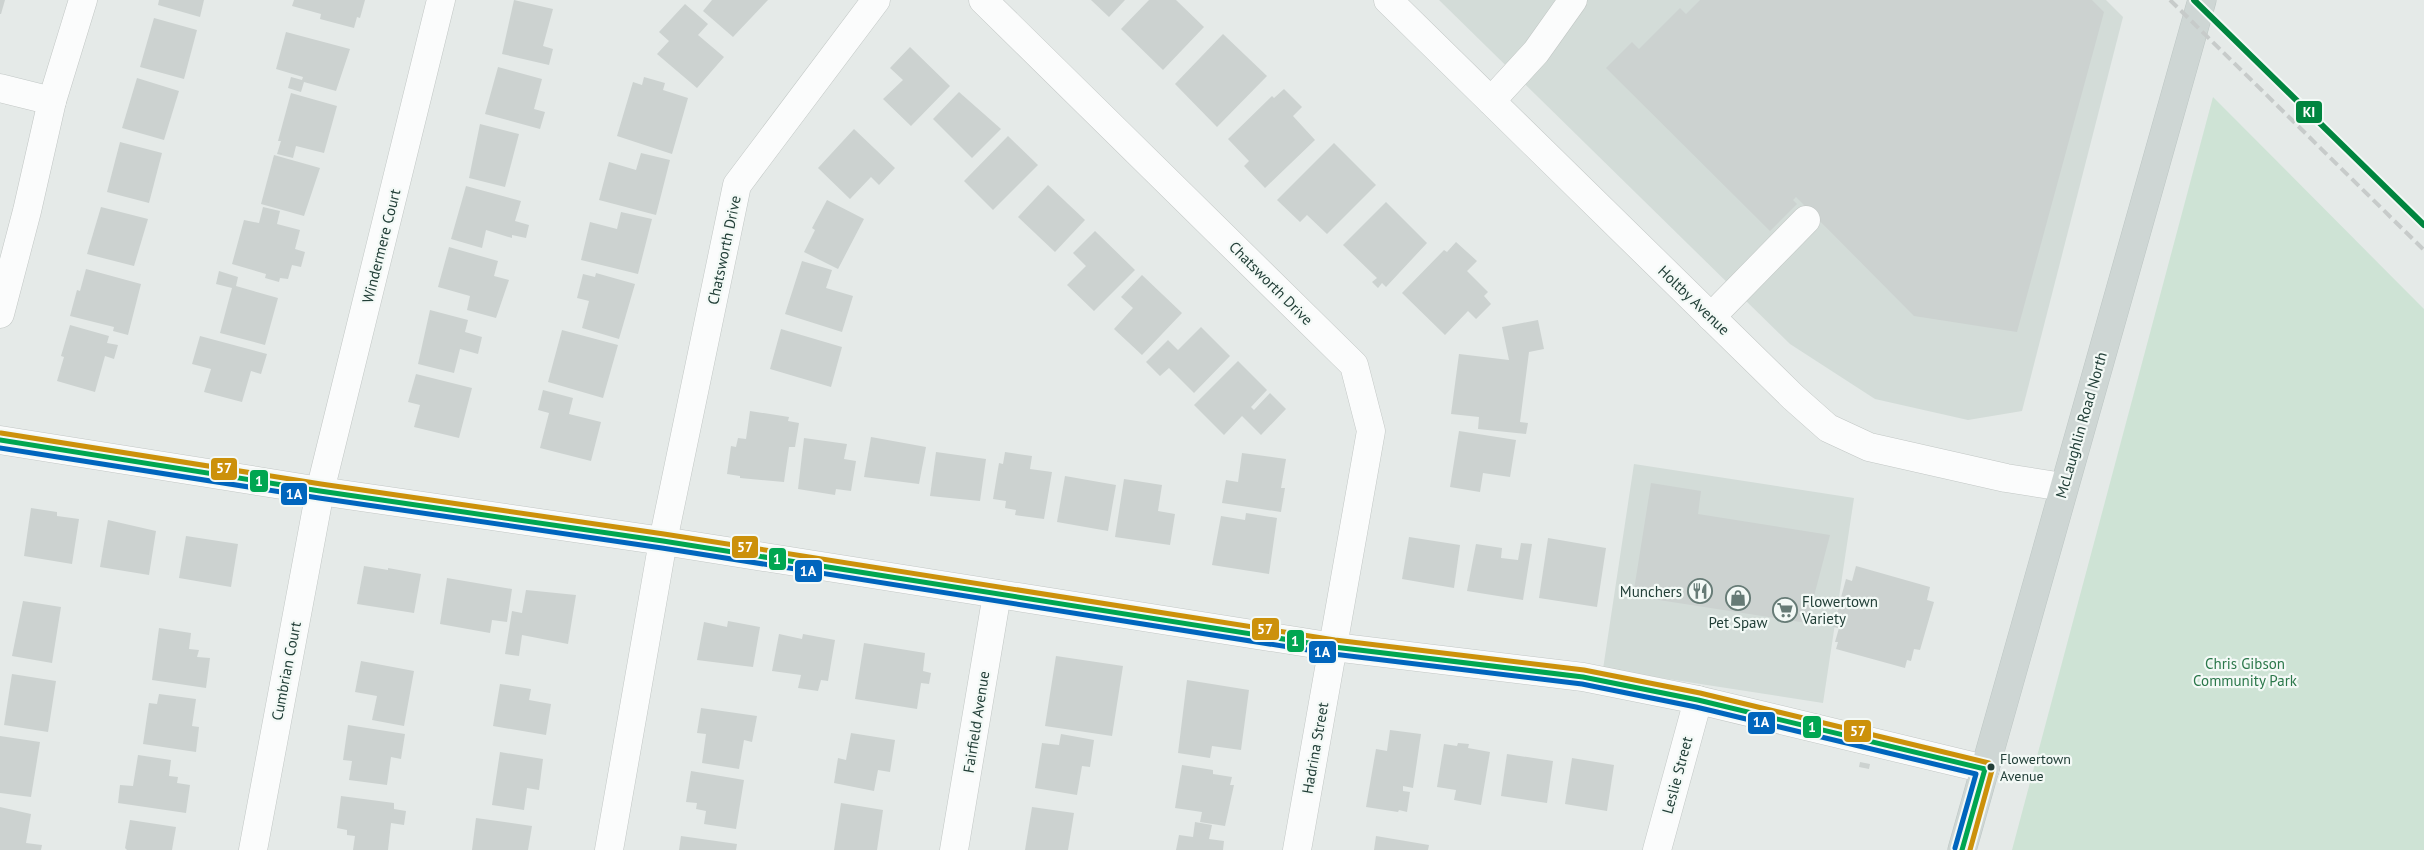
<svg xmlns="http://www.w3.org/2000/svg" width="2424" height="850" font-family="'PT Sans',sans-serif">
  <rect width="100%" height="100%" fill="#e5eae8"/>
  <!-- built -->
  <g fill="#d3dcd8">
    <polygon points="1439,0 2106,0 2123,17 2022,411 1968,420 1875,399 1790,344"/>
    <polygon points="1634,464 1854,498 1823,703 1603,669"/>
  </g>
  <!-- green -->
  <polygon fill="#cee3d5" points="2213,97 2424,309 2424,850 2012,850"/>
  <!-- building -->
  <g fill="#ccd2d0">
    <polygon points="0,0 5,0 1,14 0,14"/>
    <polygon points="159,0 204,0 200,17 158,5"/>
    <polygon points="294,0 365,0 360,18 357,17 354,28 320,19 321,14 292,6"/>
    <polygon points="514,0 553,9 543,46 553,49 549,65 502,54"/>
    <polygon points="712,0 768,0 733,37 703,11"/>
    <polygon points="1091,0 1125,0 1109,17"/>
    <polygon points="1149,0 1176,0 1204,27 1163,70 1121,29"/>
    <polygon points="1700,0 2092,0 2104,12 2017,332 1914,316 1796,197 1793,200 1797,204 1770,231 1606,68 1632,42 1639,49 1680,8 1686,14"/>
    <polygon points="685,4 708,24 698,35 724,57 697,88 657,54 669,41 659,32"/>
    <polygon points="154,18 197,30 184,79 140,67"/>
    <polygon points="286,32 350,49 336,91 304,82 301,92 288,88 291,77 302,80 303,77 276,69"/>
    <polygon points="1223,34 1267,76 1217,127 1175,84"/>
    <polygon points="910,47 950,86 911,126 883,99 903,80 890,68"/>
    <polygon points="498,67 542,79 534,109 545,112 540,129 485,114"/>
    <polygon points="644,77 665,83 663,90 688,98 672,154 617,136 633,82 642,85"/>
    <polygon points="137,78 179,91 164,140 122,128"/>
    <polygon points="1284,89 1302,107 1293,116 1315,140 1265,188 1244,166 1249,161 1228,139 1272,96 1274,98"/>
    <polygon points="959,92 1001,129 972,158 933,119"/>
    <polygon points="291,93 337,106 324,153 296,146 293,158 277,154 281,141 278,141"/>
    <polygon points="480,124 519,134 505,187 469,178"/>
    <polygon points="854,129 895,168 879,185 871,177 850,199 818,168"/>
    <polygon points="1008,136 1038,165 993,210 964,181"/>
    <polygon points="120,142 162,153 149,203 107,192"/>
    <polygon points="1334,143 1376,185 1327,234 1307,215 1300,222 1277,200"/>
    <polygon points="641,153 670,160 656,215 599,200 609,162 636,170"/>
    <polygon points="274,155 320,168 304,216 261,204"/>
    <polygon points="1048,185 1085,220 1055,252 1018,217"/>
    <polygon points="466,186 521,201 515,221 529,225 526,238 512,235 512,238 486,230 482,248 451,239"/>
    <polygon points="827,200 864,219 838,269 804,252 815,230 812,228"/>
    <polygon points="1386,202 1427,243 1386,287 1382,283 1378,288 1372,282 1377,278 1343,245"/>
    <polygon points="101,207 148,219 134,266 87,254"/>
    <polygon points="263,207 280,211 277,224 300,230 295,249 305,252 301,267 292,265 288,279 280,278 279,282 265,278 266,274 232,264 244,220 259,223"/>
    <polygon points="621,212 652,219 638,274 581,260 590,222 617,229"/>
    <polygon points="1095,231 1135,270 1094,311 1067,285 1086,266 1073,253"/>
    <polygon points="1456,242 1477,261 1467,271 1488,292 1484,296 1491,304 1476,319 1468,311 1445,335 1402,293 1444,250 1447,252"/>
    <polygon points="449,247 498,261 494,276 509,280 496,318 467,310 470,296 438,287"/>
    <polygon points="802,261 832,270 826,288 853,296 842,332 785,314"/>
    <polygon points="86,269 141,284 128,335 113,331 114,327 70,316 77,290 80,291"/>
    <polygon points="219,271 238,277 236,286 278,298 265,345 220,333 232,288 216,284"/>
    <polygon points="596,273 635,284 619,339 582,328 589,301 577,298 583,274 595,277"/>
    <polygon points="1142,275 1182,313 1142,355 1114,329 1133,308 1121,297"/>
    <polygon points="430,310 468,320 465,332 482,337 478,354 460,349 454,373 418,364"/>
    <polygon points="1538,320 1544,349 1529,352 1520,422 1528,423 1526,434 1478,429 1479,417 1451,414 1459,354 1509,360 1502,327"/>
    <polygon points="70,325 109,336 107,343 118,345 114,359 105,356 95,392 57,381 64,357 61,356"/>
    <polygon points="1201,327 1230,356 1194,393 1169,368 1160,376 1146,362 1168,340 1178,350"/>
    <polygon points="781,329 842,347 831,387 770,369"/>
    <polygon points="562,330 618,345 603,398 548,382"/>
    <polygon points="200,336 267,354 261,374 251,371 242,402 204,392 211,369 192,364"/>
    <polygon points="1238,361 1267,390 1251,407 1254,410 1270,393 1286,409 1261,435 1242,416 1224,435 1194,405"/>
    <polygon points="416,374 472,388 459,438 414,427 420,405 408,402"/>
    <polygon points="543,390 573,398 569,414 601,422 591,461 540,448 549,413 538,410"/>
    <polygon points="750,411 789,417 788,421 799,423 795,447 789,447 784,482 740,478 740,476 727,474 731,446 736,447 738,438 746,439"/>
    <polygon points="1459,431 1516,440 1510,477 1483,473 1480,492 1450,487"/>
    <polygon points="871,437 926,447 919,484 864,477"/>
    <polygon points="804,438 847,444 844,459 856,461 851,491 836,489 835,495 798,489"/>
    <polygon points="936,452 986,459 980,501 930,496"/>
    <polygon points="1005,452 1032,456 1030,469 1052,472 1044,519 1015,515 1016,510 1005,508 1006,501 993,499 999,463 1003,464"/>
    <polygon points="1242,453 1286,459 1281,488 1285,488 1281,512 1222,503 1226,480 1238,482"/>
    <polygon points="1065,476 1116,485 1108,531 1057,522"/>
    <polygon points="1124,479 1162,485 1158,511 1175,514 1170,545 1115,537"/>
    <polygon points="1651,483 1701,491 1698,514 1830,535 1807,623 1633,596"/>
    <polygon points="31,508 57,512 57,516 79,519 72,564 24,556"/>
    <polygon points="1246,513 1277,518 1269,574 1212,565 1221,516 1245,520"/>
    <polygon points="108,520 156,531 149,575 100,567"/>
    <polygon points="186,536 238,544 231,587 179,578"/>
    <polygon points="1409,537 1460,545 1454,588 1402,579"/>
    <polygon points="1548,538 1606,548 1597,607 1539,598"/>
    <polygon points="1521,543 1532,544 1523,600 1467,591 1476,544 1502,548 1501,558 1518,560"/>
    <polygon points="364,566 388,570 388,568 421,574 414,613 357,604"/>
    <polygon points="1856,566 1930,587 1927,600 1934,602 1920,650 1914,649 1911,661 1907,660 1905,668 1836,649 1838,642 1835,642 1839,628 1833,627 1846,579 1852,581"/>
    <polygon points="447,578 512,589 507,622 492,620 490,633 440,624"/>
    <polygon points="526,590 576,595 568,644 522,635 519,656 505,654 512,611 522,613"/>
    <polygon points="23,601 61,607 52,663 12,656"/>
    <polygon points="728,621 760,627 753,667 697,660 704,622 727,627"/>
    <polygon points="159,628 191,633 189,649 199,650 197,657 210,658 206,688 152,680"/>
    <polygon points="779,634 802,639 803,634 835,640 828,681 821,680 818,691 798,688 801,675 772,671"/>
    <polygon points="864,643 925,653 923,671 931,673 929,684 921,683 917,709 855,699"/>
    <polygon points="1056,656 1123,666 1112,736 1045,726"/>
    <polygon points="361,661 414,671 404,726 372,720 377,696 355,692"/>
    <polygon points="12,674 56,681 48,732 4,725"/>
    <polygon points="1187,680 1249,690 1241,750 1212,746 1210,758 1178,753"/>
    <polygon points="500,684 531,689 529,700 551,704 546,735 493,726"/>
    <polygon points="159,694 196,699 192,726 199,727 196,752 143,744 149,703 157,704"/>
    <polygon points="701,708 757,716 752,742 744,740 739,769 702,763 706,734 697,733"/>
    <polygon points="348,725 405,734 401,759 391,757 387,785 349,780 352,761 343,760"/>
    <polygon points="1390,730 1421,734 1413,788 1403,786 1403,791 1410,792 1407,812 1399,810 1398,812 1366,807 1376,749 1387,751"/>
    <polygon points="851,733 895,740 890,772 878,770 874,791 834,783 838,758 846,760"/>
    <polygon points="1061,734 1094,740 1090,767 1082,766 1077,795 1035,788 1042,743 1059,745"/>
    <polygon points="0,736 40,742 31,797 0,793"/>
    <polygon points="1458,743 1469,744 1468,748 1490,752 1481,805 1454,800 1456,790 1437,787 1444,744 1457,746"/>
    <polygon points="500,752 543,759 539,790 527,788 524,810 492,805"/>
    <polygon points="1507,754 1553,761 1547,803 1501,796"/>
    <polygon points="138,755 171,760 169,776 178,777 177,783 190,785 186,813 118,803 120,785 133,786"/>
    <polygon points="1572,758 1614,765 1607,811 1565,804"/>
    <polygon points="1860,762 1870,764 1869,769 1859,767"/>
    <polygon points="1182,765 1213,770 1213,774 1232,777 1230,785 1234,785 1225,826 1200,822 1202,812 1175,808"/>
    <polygon points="691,771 744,780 736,829 704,824 706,811 696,809 697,803 686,802"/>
    <polygon points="341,796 394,803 394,809 406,811 404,825 391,823 388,850 353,850 355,836 347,835 347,830 337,828"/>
    <polygon points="841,803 883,810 877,850 834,850"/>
    <polygon points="0,807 31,814 26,843 42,845 41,850 0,850"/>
    <polygon points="1032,807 1074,813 1068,850 1025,850"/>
    <polygon points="476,818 532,826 528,850 472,850"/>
    <polygon points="130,820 176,827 172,850 127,850 125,848"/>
    <polygon points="1195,822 1212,825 1209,839 1224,841 1223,850 1176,850 1179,835 1193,837"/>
    <polygon points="681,836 737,844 736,850 679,850"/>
    <polygon points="1376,836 1429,845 1428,850 1374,850"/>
  </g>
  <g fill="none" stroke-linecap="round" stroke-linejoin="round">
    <defs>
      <g id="minor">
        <polyline points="983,0 1354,365 1371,431 1297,850"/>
        <polyline points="1388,0 1793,397 1828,428 1869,447 2006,478 2063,487"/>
        <polyline points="0,88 52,101"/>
        <polyline points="1491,101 1536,52 1573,0"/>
        <polyline points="0,314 27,211 52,101 83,0"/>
        <polyline points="1711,317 1806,220"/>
        <polyline points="0,440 320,491 663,541 1334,647 1583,677 1698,700 1985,769"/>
        <polyline points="253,850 320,491 441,0"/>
        <polyline points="609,850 663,541 737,185 876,0"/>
        <polyline points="954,850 997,594"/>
        <polyline points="1657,850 1698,700"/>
      </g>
      <polyline id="major" points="1962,850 2202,0"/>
    </defs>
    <!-- minor casing -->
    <use href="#minor" stroke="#c2c7c5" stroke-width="29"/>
    <!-- major casing -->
    <use href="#major" stroke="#bdc6c4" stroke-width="29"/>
    <!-- minor -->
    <use href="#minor" stroke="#fbfcfc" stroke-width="28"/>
    <!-- major -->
    <use href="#major" stroke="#ced6d4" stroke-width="28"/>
    <!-- rail -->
    <polyline stroke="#c7cbca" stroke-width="4" stroke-dasharray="10 5" stroke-linecap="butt" points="2170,0 2424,250"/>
    <defs>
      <polyline id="bus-1" points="0,440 320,491 663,541 1334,647 1583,677 1698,700 1985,769 1962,850"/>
      <polyline id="bus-2" points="0,448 319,498 662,548 1333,654 1582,684 1696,707 1976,774 1955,848"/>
      <polyline id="bus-3" points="1,433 321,484 664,534 1335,640 1584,670 1700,693 1989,763 1992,770 1970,850"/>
    </defs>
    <!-- bus-1 casing -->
    <use href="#bus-1" stroke="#f3f9f6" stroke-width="9"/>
    <!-- bus-2 casing -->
    <use href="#bus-2" stroke="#f3f9f6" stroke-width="9"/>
    <!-- bus-3 casing -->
    <use href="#bus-3" stroke="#f3f9f6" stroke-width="9"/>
    <!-- bus-1 -->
    <use href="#bus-1" stroke="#00a651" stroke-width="5"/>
    <!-- bus-2 -->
    <use href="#bus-2" stroke="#0065bd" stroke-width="5"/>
    <!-- bus-3 -->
    <use href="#bus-3" stroke="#cc910b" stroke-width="5"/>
    <defs>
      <polyline id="rail-1" points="2194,0 2424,225"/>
    </defs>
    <!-- rail-1 casing -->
    <use href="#rail-1" stroke="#f3f9f6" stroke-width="10"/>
    <!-- rail-1 -->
    <use href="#rail-1" stroke="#00853f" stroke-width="6"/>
  </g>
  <!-- icons -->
  <defs>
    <symbol id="restaurant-ring" viewBox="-11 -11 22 22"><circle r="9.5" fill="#f3f9f6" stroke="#667b76" stroke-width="1.5"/><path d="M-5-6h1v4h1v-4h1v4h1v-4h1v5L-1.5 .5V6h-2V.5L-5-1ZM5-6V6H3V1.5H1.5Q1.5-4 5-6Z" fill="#667b76"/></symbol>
    <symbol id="shop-ring" viewBox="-11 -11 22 22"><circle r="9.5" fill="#f3f9f6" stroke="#667b76" stroke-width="1.5"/><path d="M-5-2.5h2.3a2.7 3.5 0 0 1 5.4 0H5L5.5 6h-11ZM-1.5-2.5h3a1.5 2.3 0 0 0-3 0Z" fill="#667b76"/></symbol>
    <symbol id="supermarket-ring" viewBox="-11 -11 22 22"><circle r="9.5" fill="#f3f9f6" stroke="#667b76" stroke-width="1.5"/><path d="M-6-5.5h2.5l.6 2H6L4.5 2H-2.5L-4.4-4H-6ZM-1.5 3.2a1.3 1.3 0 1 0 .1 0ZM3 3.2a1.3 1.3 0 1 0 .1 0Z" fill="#667b76"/></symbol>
  </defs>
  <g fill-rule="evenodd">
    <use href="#restaurant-ring" x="1686" y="577" width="28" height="28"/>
    <use href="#shop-ring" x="1724" y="584" width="28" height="28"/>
    <use href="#supermarket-ring" x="1771" y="596" width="28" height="28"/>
  </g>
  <!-- markers -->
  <circle fill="#223f38" stroke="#f3f9f6" stroke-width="2" cx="1991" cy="767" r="4.5"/>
  <g text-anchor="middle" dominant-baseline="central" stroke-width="4.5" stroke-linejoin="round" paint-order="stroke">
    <!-- bus labels -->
    <g font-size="14" fill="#223f38" stroke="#f3f9f6" text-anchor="start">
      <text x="2000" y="759">Flowertown<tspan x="2000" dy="17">Avenue</tspan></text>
    </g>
    <!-- street labels -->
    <g font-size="15" fill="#223f38" stroke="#f3f9f6">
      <text transform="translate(381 246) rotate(-76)">Windermere Court</text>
      <text transform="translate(724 250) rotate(-78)">Chatsworth Drive</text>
      <text transform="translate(1271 283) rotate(45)">Chatsworth Drive</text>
      <text transform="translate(1694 300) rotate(44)">Holtby Avenue</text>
      <text transform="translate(2081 425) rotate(-74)">McLaughlin Road North</text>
      <text transform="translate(286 671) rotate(-79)">Cumbrian Court</text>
      <text transform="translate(976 722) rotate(-81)">Fairfield Avenue</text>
      <text transform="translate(1315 748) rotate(-80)">Hadrina Street</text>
      <text transform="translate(1677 775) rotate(-75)">Leslie Street</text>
    </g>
    <!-- poi labels -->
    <g font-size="15" fill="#223f38" stroke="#f3f9f6" text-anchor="end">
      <text x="1682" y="591">Munchers</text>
      <text x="1802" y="601" text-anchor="start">Flowertown<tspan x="1802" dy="17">Variety</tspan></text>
      <text x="1738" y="622" text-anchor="middle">Pet Spaw</text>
    </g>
    <!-- park labels -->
    <g font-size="15" fill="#2b774a" stroke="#f3f9f6">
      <text x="2245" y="663">Chris Gibson<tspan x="2245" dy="17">Community Park</tspan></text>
    </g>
  </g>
  <g stroke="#f3f9f6" stroke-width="2">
    <rect x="2295" y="100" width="28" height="24" rx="5" fill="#00853f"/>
    <rect x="210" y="457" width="28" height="24" rx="5" fill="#cc910b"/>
    <rect x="249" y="469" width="20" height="24" rx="5" fill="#00a651"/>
    <rect x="280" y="482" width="28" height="24" rx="5" fill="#0065bd"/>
    <rect x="731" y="535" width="28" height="24" rx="5" fill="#cc910b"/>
    <rect x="768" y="547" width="19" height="24" rx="5" fill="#00a651"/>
    <rect x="794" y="559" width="29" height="24" rx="5" fill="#0065bd"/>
    <rect x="1251" y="617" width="29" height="24" rx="5" fill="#cc910b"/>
    <rect x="1286" y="629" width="19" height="24" rx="5" fill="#00a651"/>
    <rect x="1308" y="640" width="29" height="24" rx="5" fill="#0065bd"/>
    <rect x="1747" y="711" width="29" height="24" rx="5" fill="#0065bd"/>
    <rect x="1802" y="715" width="20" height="24" rx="5" fill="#00a651"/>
    <rect x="1843" y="719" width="29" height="24" rx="5" fill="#cc910b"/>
  </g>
  <g font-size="14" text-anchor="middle" font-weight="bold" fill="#fff">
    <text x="2309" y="117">KI</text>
    <text x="224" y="473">57</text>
    <text x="259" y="486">1</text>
    <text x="294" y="499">1A</text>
    <text x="745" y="552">57</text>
    <text x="777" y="564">1</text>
    <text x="808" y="576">1A</text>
    <text x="1265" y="634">57</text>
    <text x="1295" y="646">1</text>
    <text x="1322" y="657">1A</text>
    <text x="1761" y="727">1A</text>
    <text x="1812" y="732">1</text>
    <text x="1858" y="736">57</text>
  </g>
</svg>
